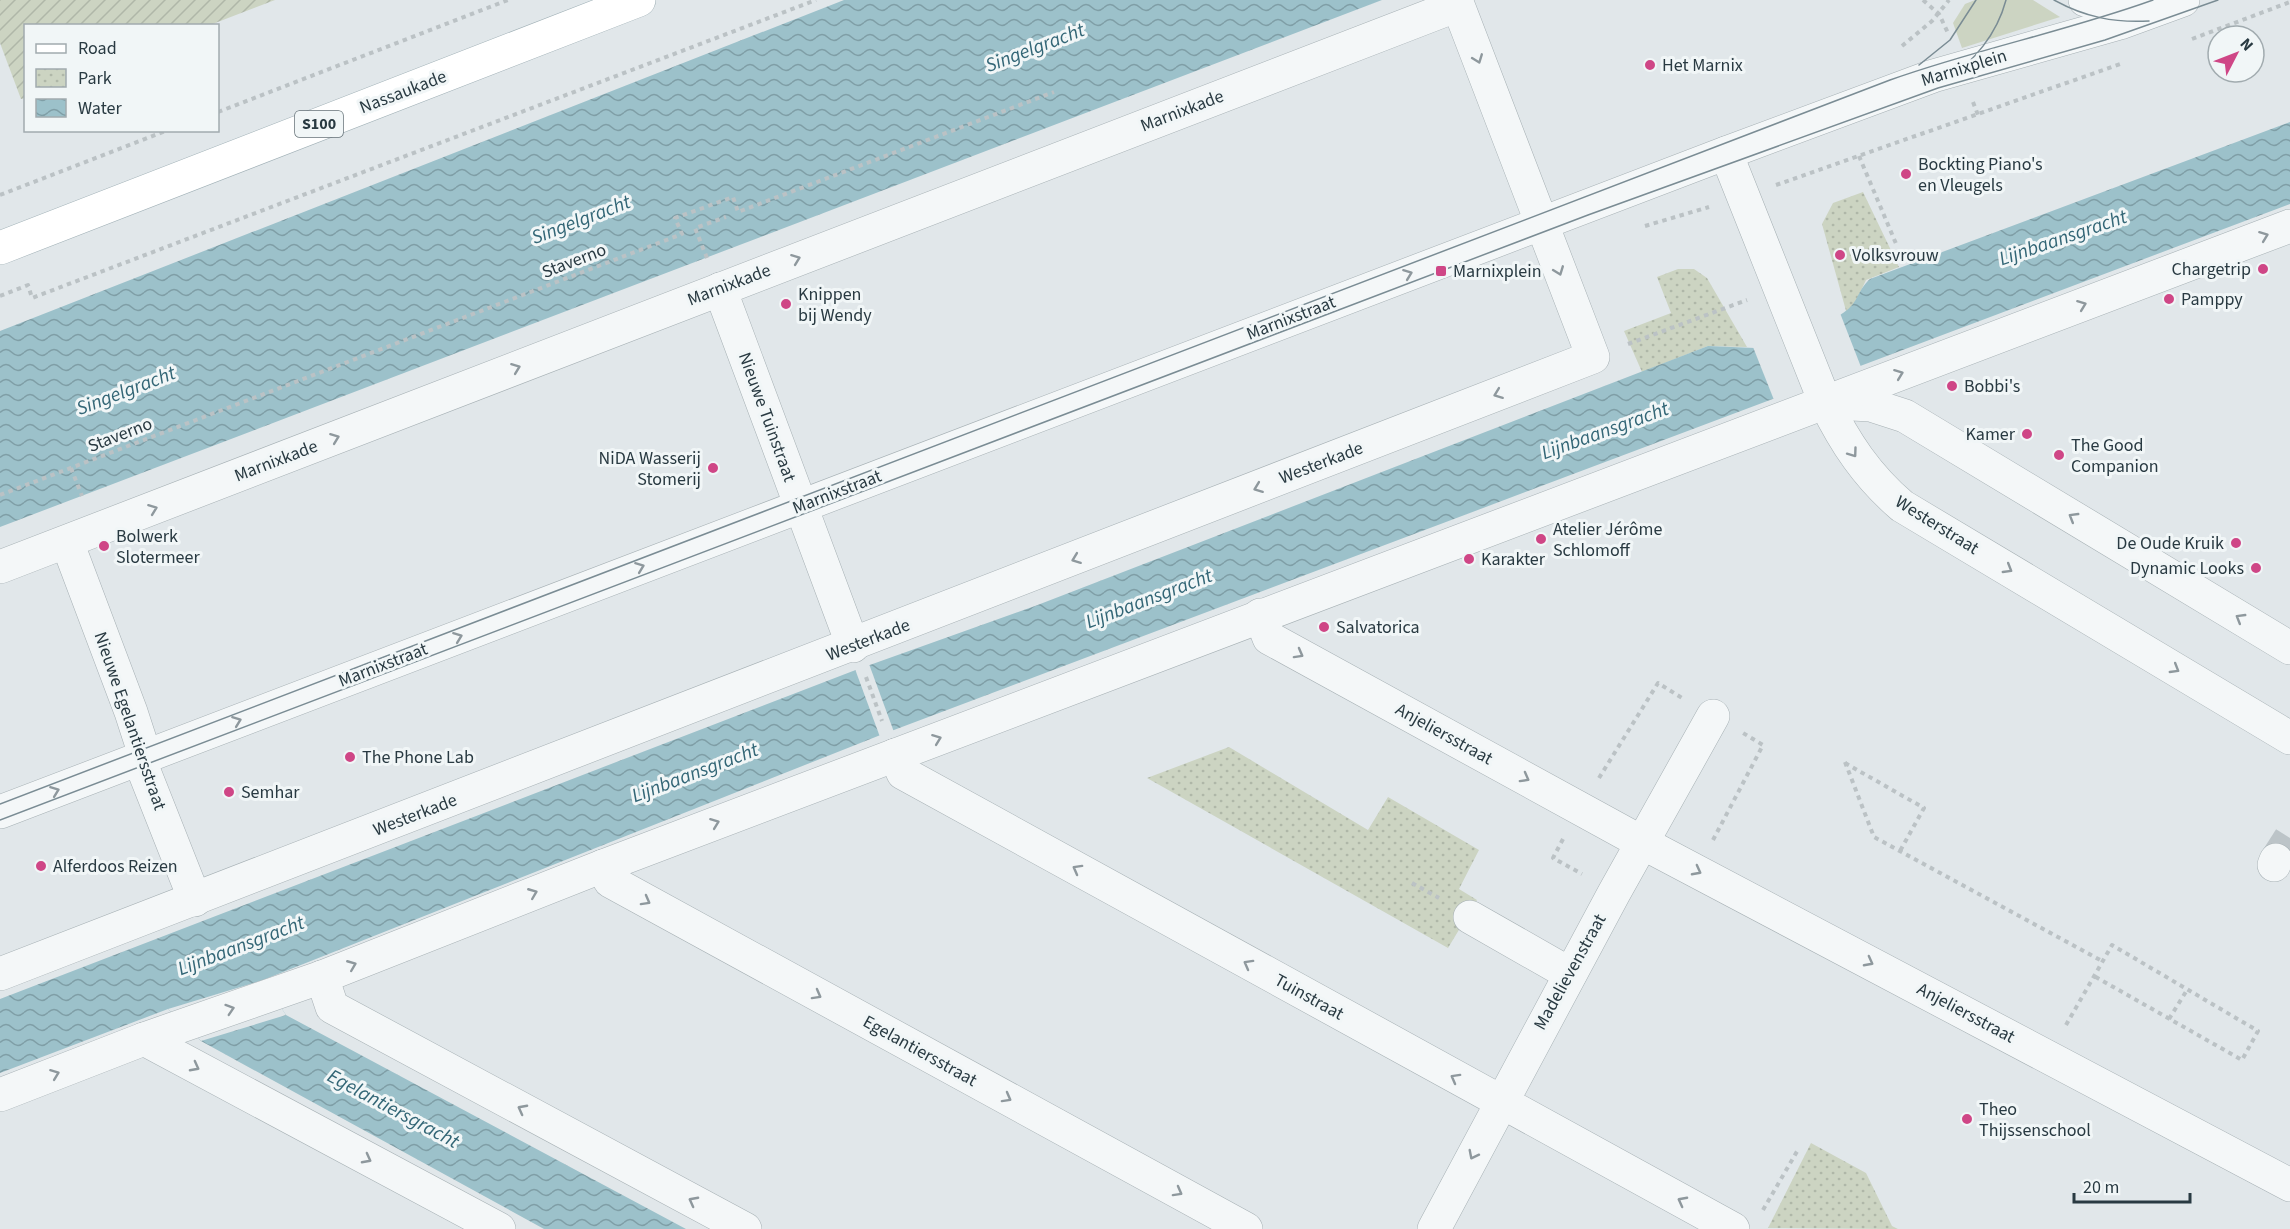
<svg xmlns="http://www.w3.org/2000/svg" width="2290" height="1229" font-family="'Source Sans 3',sans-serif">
  <defs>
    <pattern id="park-dots" width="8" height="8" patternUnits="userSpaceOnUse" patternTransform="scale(1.5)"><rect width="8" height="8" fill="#ccd4c2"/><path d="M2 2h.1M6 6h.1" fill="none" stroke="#afb7a8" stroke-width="1.8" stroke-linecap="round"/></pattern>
    <pattern id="garden-furrows" width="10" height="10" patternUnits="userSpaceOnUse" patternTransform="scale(1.5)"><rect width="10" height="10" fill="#ccd4c2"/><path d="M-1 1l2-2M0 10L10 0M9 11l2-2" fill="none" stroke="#afb7a8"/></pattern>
    <pattern id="water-waves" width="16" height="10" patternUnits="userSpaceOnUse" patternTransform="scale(1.5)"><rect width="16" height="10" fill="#9cc1ca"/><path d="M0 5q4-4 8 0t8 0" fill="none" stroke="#7f9ea6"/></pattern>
  </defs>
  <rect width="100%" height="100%" fill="#e1e7ea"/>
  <!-- grass -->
  <polygon fill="#ccd4c2" points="1975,0 2033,0 2060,17 1962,48 1953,23 1965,4"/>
  <!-- park -->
  <g fill="url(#park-dots)">
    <polygon points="1863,192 1899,267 1866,280 1848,318 1822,224 1833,203"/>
    <polygon points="1678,269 1694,269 1707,278 1747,347 1708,346 1642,372 1624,331 1671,313 1657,277"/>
    <polygon points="1229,747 1368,830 1388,797 1479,850 1459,889 1477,900 1448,948 1147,778"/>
    <polygon points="1811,1143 1866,1173 1892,1226 1898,1229 1768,1228"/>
  </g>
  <!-- garden -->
  <polygon fill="url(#garden-furrows)" points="0,0 275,0 210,25 26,26 25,98 21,99 0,43"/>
  <!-- water -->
  <g fill="url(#water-waves)">
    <polygon points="844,0 1382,0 0,527 0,331"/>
    <path d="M2290,122V204L878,736L263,980L286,1015L686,1229H544L201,1041L168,1009L0,1073V999L853,671L1035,606L1708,346L1755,348L1840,315C1860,303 1855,293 1870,279Z"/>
  </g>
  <!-- pier -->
  <g fill="#e1e7ea">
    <polygon points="1840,313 1861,367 1774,400 1753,347"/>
    <polygon points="869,664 894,732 880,737 855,669"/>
    <polygon points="263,980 286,1015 201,1041 168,1009"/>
  </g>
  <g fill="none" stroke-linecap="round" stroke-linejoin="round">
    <!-- street-tunnel -->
    <polyline stroke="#bcc4c8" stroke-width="33" stroke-dasharray="33 16" stroke-linecap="butt" points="2276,860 2290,838"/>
    <defs>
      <g id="street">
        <polyline points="2085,0 2120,12 2142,14"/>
        <path d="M1726,153L1825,402C1845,443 1867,476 1902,506L2290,738"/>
        <polyline points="720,289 853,646"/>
        <polyline points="1833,403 1871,405 1905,416 2290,648"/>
        <polyline points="67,542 131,712 143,749 142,766 195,900"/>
        <polyline points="0,567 1458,5 1593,357 0,974"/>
        <polyline points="1260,615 1269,638 1641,842 2290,1185"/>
        <polyline points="895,755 903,773 1733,1229"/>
        <polyline points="0,812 1726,153 1933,76 2120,23 2183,0"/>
        <polyline points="2274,865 2276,860"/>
        <polyline points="603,866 610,881 1246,1229"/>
        <polyline points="1470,917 1570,974"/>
        <polyline points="322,977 332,1007 745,1229"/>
        <polyline points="144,1039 499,1229"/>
        <polyline points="0,1095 144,1039 322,977 603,866 2290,226"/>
        <polyline points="1434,1229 1614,893 1713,716"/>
      </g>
      <polyline id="primary" points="0,248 639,0"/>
    </defs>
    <!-- street casing -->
    <use href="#street" stroke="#a6b0b4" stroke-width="34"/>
    <!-- primary casing -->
    <use href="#primary" stroke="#a0b0b6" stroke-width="34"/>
    <!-- path -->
    <g stroke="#bbc2c5" stroke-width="4" stroke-dasharray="4.5 4.5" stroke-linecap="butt">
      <polyline points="1923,0 1939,14 1948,33"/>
      <polyline points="2192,39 2290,2"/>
      <polyline points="1902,46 1932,21 1949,0"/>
      <polyline points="1973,102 1978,115"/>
      <polyline points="218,112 508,0"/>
      <polyline points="1859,156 1897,246"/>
      <polyline points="1776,185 2123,63"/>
      <polyline points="0,195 168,130"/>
      <polyline points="1645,226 1709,207"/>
      <polyline points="707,258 695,228 726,217"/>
      <polyline points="0,296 28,285 32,298 816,0"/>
      <polyline points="1628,344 1747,300"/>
      <polyline points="71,468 82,496"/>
      <polyline points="0,495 682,234 675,218 733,197 738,212 1054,92"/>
      <polyline points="866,677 882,721"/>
      <polyline points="1845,762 1874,837 2102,961"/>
      <polyline points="1845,763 1924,808 1900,851"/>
      <polyline points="1599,778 1658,683 1682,698"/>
      <polyline points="1563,839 1553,858 1582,874"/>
      <polyline points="1713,840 1763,745 1743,733"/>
      <polyline points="1412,883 1439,898"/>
      <polyline points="2169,1019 2187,990"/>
      <polyline points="2066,1025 2112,945 2258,1031 2242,1060 2094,976"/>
      <polyline points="1763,1210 1799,1148"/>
    </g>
    <!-- street -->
    <use href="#street" stroke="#f4f7f8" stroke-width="33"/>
    <!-- primary -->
    <use href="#primary" stroke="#fff" stroke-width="33"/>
    <!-- tram -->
    <g stroke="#7a8c94" stroke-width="1.5">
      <path d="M2054,0C2085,17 2114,23 2149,21"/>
      <polyline points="1919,65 1950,40 1976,0"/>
      <path d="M1945,81C1974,62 1997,34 2006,0"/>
      <path d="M0,804L1890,80C1977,49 2067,31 2153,0"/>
      <polyline points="0,820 1588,215 1938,88 2105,40 2218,0"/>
    </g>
  </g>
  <!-- one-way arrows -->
  <defs><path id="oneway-chevron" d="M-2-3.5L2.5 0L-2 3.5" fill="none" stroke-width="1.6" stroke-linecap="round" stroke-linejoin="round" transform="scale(1.5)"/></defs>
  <g stroke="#8e989d">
    <use href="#oneway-chevron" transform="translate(1478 59) rotate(69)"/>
    <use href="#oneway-chevron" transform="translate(2264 236) rotate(-21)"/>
    <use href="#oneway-chevron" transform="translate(796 259) rotate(-21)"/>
    <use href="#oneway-chevron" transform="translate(1559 271) rotate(69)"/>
    <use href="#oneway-chevron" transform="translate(1408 274) rotate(-21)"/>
    <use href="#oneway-chevron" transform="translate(2082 305) rotate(-21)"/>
    <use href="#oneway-chevron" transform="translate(516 368) rotate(-21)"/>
    <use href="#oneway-chevron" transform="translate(1899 374) rotate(-21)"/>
    <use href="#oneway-chevron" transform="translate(1498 394) rotate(159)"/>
    <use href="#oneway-chevron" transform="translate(335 438) rotate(-21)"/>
    <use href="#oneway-chevron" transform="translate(1853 453) rotate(54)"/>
    <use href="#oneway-chevron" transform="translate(1258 488) rotate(159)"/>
    <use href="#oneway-chevron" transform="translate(153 509) rotate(-21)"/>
    <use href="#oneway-chevron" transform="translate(2073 517) rotate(-149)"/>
    <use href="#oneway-chevron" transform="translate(1076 559) rotate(159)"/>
    <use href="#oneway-chevron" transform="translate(640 567) rotate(-21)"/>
    <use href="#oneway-chevron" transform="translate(2008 569) rotate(31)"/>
    <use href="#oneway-chevron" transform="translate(2240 618) rotate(-149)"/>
    <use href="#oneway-chevron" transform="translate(458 637) rotate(-21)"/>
    <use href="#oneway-chevron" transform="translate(1299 654) rotate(29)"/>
    <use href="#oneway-chevron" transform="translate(2175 669) rotate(31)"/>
    <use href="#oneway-chevron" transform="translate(237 721) rotate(-21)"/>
    <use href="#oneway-chevron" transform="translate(937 739) rotate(-21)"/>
    <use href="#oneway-chevron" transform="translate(1525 778) rotate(29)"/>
    <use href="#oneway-chevron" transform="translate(55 791) rotate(-21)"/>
    <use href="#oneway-chevron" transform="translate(715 823) rotate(-21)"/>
    <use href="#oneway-chevron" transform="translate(1077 869) rotate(-151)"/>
    <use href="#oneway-chevron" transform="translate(1697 871) rotate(28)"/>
    <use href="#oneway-chevron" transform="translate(533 893) rotate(-22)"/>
    <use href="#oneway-chevron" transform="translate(646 901) rotate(29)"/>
    <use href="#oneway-chevron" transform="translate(1869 962) rotate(28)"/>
    <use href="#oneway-chevron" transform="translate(1248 964) rotate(-151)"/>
    <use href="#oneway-chevron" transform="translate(352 965) rotate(-22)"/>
    <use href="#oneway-chevron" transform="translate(817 995) rotate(29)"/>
    <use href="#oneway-chevron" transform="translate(230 1009) rotate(-18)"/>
    <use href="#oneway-chevron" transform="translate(195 1067) rotate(28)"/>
    <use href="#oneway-chevron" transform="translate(55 1074) rotate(-21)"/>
    <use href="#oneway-chevron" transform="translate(1455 1078) rotate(-151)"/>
    <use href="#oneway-chevron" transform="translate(1007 1098) rotate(29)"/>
    <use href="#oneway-chevron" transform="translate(522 1109) rotate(-152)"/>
    <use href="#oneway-chevron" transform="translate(1473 1155) rotate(117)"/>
    <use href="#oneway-chevron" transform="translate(367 1159) rotate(28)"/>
    <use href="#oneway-chevron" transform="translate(1178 1192) rotate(29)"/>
    <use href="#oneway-chevron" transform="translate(693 1201) rotate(-152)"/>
    <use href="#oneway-chevron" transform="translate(1682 1201) rotate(-152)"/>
  </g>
  <!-- markers -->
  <g fill="#cf4686" stroke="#f1f6f7" stroke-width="2">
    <circle cx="1650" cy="65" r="6"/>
    <circle cx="1906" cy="174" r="6"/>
    <circle cx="1840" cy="255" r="6"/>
    <circle cx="2263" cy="269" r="6"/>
    <rect x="1435" y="265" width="12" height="12" rx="3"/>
    <circle cx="2169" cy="299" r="6"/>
    <circle cx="786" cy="304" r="6"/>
    <circle cx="1952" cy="386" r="6"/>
    <circle cx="2027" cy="434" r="6"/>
    <circle cx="2059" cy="455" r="6"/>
    <circle cx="713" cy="468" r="6"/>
    <circle cx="1541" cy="539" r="6"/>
    <circle cx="2236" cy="543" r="6"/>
    <circle cx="104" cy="546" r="6"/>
    <circle cx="1469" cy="559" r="6"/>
    <circle cx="2256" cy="568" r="6"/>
    <circle cx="1324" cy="627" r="6"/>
    <circle cx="350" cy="757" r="6"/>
    <circle cx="229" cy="792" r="6"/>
    <circle cx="41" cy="866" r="6"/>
    <circle cx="1967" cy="1119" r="6"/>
  </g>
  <g text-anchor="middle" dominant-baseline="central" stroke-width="6" stroke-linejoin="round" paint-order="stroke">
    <!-- shield labels -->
    <rect fill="#f1f6f7" stroke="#657278" stroke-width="1.5" x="295" y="111" width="48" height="26" rx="4.5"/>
    <g font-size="16" font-weight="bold" fill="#293a42">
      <text x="319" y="124">S100</text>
    </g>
    <!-- poi labels -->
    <g font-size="18" fill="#293a42" stroke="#f1f6f7" text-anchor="start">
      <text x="1662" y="65">Het Marnix</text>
      <text x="1918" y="164">Bockting Piano's<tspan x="1918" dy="21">en Vleugels</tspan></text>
      <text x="1852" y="255">Volksvrouw</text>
      <text x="2251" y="269" text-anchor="end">Chargetrip</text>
      <text x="1453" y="271">Marnixplein</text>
      <text x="798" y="294">Knippen<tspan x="798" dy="21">bij Wendy</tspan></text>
      <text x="2181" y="299">Pamppy</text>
      <text x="1964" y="386">Bobbi's</text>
      <text x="2015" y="434" text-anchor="end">Kamer</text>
      <text x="2071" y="445">The Good<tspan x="2071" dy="21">Companion</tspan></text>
      <text x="701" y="458" text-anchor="end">NiDA Wasserij<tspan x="701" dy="21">Stomerij</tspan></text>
      <text x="1553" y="529">Atelier Jérôme<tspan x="1553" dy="21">Schlomoff</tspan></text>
      <text x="116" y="536">Bolwerk<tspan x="116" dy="21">Slotermeer</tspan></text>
      <text x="2224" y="543" text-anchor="end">De Oude Kruik</text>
      <text x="1481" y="559">Karakter</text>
      <text x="2244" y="568" text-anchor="end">Dynamic Looks</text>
      <text x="1336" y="627">Salvatorica</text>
      <text x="362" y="757">The Phone Lab</text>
      <text x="241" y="792">Semhar</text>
      <text x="53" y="866">Alferdoos Reizen</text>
      <text x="1979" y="1109">Theo<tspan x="1979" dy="21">Thijssenschool</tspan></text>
    </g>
    <!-- street labels -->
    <g font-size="18" fill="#293a42" stroke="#f1f6f7">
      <text transform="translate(1964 68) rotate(-17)">Marnixplein</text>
      <text transform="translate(403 92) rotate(-21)">Nassaukade</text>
      <text transform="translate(1182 111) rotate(-21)">Marnixkade</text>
      <text transform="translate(574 261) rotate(-21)">Staverno</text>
      <text transform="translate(729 285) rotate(-21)">Marnixkade</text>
      <text transform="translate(1291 318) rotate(-21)">Marnixstraat</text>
      <text transform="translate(767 417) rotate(70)">Nieuwe Tuinstraat</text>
      <text transform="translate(120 435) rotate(-21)">Staverno</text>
      <text transform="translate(276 461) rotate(-21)">Marnixkade</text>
      <text transform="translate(1321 463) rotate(-21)">Westerkade</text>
      <text transform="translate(837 492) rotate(-21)">Marnixstraat</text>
      <text transform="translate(1937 525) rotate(32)">Westerstraat</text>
      <text transform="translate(868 640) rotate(-21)">Westerkade</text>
      <text transform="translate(383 665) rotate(-21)">Marnixstraat</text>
      <text transform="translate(130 721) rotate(71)">Nieuwe Egelantiersstraat</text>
      <text transform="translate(1444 734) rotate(29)">Anjeliersstraat</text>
      <text transform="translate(415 815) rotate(-21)">Westerkade</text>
      <text transform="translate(1570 972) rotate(-61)">Madelievenstraat</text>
      <text transform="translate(1309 997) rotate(29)">Tuinstraat</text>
      <text transform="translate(1966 1013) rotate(28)">Anjeliersstraat</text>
      <text transform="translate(920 1051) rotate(29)">Egelantiersstraat</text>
    </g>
    <!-- water labels -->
    <g font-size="20" font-style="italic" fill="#336676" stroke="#f1f6f7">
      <text transform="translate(1035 48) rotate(-21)">Singelgracht</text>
      <text transform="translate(581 220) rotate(-21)">Singelgracht</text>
      <text transform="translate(2063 238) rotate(-19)">Lijnbaansgracht</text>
      <text transform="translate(126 391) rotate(-21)">Singelgracht</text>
      <text transform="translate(1605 431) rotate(-20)">Lijnbaansgracht</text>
      <text transform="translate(1149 599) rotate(-21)">Lijnbaansgracht</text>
      <text transform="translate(695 773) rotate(-21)">Lijnbaansgracht</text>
      <text transform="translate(241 946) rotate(-21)">Lijnbaansgracht</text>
      <text transform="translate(393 1109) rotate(28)">Egelantiersgracht</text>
    </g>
  </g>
  <!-- legend -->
  <rect x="24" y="24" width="195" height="108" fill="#f1f6f7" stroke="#a1abaf" stroke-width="1.5"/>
  <rect x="36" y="44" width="30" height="9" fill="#ffffff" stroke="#a1abaf" stroke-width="1.5"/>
  <text x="78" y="54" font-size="18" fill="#293a42">Road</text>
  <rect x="36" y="69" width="30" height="18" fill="url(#park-dots)" stroke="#a1abaf" stroke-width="1.5"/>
  <text x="78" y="84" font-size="18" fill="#293a42">Park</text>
  <rect x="36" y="99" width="30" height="18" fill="url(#water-waves)" stroke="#a1abaf" stroke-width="1.5"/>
  <text x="78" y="114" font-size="18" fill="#293a42">Water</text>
  <!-- north arrow -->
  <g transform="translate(2236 54) rotate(48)"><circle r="28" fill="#f1f6f7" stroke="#a1abaf" stroke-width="1.5"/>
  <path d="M0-4.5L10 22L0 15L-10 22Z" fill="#cf4686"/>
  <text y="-9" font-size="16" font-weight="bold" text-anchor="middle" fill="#293a42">N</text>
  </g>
  <!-- scale -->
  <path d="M2074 1193v9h116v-9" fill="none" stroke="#293a42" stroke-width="3"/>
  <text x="2083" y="1193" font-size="18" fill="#293a42" stroke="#f1f6f7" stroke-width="4.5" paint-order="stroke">20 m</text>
</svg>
